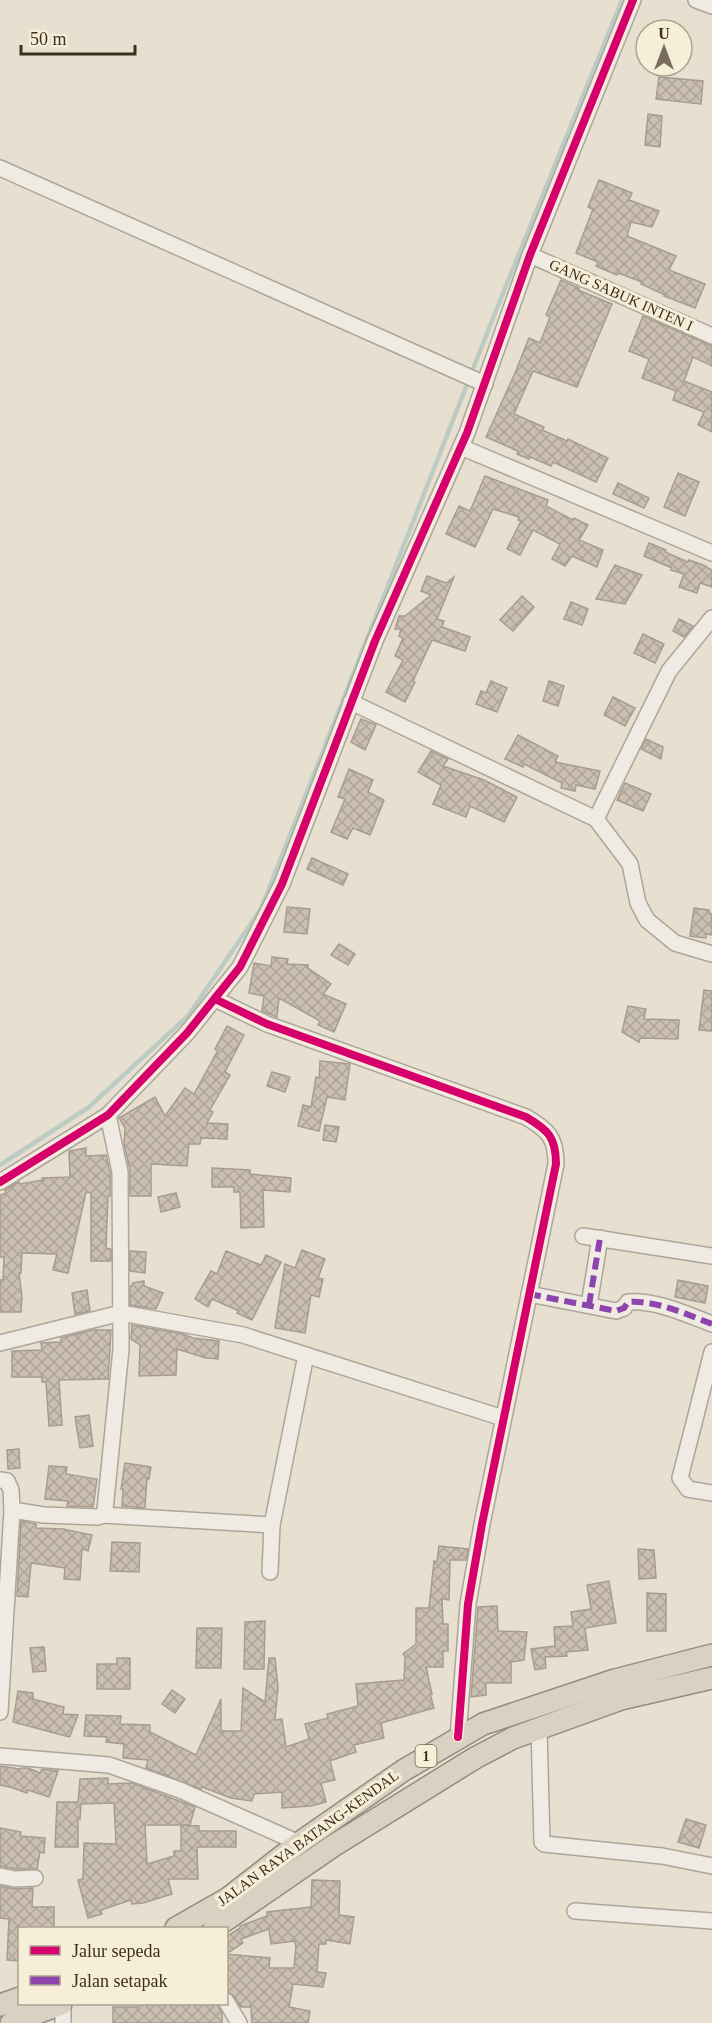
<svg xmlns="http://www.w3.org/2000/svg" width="712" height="2023" font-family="Georgia,serif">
  <defs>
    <pattern id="building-cross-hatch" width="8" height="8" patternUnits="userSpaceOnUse" patternTransform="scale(1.5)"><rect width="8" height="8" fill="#cbbfb2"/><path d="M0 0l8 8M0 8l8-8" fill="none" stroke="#afa499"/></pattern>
  </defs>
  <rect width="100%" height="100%" fill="#e7e0d1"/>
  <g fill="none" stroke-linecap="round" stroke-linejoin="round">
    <!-- stream -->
    <polyline stroke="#bcccc2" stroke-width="4.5" points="0,1165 89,1107 188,1016 261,909 495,313 622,0"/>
  </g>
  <!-- building -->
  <g fill="url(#building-cross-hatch)" stroke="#a89c90" stroke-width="1.5">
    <polygon points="659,77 703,81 701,104 656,99"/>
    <polygon points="648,114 662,116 660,147 645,145"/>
    <polygon points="599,180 632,193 629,200 659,211 652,227 631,222 627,236 676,256 669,270 705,284 695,308 664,296 665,295 641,284 642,282 618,273 617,275 596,266 598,262 576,253 593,209 588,207"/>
    <polygon points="561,280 579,288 578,290 612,304 577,387 533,371 514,414 544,427 542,430 567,441 568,439 608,458 596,482 553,462 551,466 530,457 529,459 517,454 518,451 486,437 515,373 529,338 540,343 550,317 546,315"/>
    <polygon points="643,316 712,346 712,366 693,357 684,381 712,392 712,432 698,425 704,412 673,400 676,391 642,378 649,359 629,351"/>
    <polygon points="678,473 699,482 685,516 664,507"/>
    <polygon points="485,476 548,500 546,506 573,520 574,518 588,525 579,540 603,550 597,567 572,556 565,566 552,559 560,544 533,530 520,555 507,549 521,521 518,520 519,517 493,509 475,547 446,534 459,506 470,511"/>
    <polygon points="618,483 649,498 644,508 613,494"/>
    <polygon points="649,543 666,550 665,552 688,562 689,560 706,566 706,567 712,570 712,587 700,583 697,593 679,587 684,574 671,570 672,568 644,556"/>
    <polygon points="615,565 642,575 625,604 596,599"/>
    <polygon points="427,576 446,583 454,577 437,619 444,621 442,627 470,637 465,651 432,640 413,681 415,682 405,702 386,692 403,660 395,656 403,638 399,636 401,629 395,629 399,616 405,616 431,595 421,591"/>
    <polygon points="522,596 534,607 513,631 500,620"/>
    <polygon points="571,602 588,609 582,625 564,619"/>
    <polygon points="679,619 693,626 684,637 673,631"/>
    <polygon points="643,634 664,644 655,663 634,653"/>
    <polygon points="491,681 507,688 497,712 476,704 481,691 486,693"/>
    <polygon points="549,681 564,686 558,706 543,701"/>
    <polygon points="613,697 635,708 625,726 604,715"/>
    <polygon points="361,719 376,725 365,750 351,742"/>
    <polygon points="518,735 558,756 555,762 600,771 595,789 576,785 575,791 561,788 562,783 524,764 523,767 505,759"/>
    <polygon points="646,739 663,747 661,759 641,749"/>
    <polygon points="431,751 448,759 443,766 484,780 517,797 504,822 470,806 466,817 433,804 441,785 418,772"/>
    <polygon points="349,769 373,780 368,792 384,800 370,835 353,828 347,839 331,832 345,799 338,797"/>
    <polygon points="625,783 651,794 643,811 617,800"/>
    <polygon points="312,858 348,874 343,885 307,869"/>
    <polygon points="287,907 310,909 307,934 284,932"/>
    <polygon points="694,908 709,910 709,913 712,914 712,935 706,934 706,938 690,936"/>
    <polygon points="339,944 355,954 348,965 331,955"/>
    <polygon points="272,957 288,959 287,964 308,965 308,968 331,984 323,994 346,1004 334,1032 318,1025 320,1021 279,998 277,1017 262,1011 264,996 249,993 254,963 271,966"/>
    <polygon points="704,990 712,991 712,1031 699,1030"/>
    <polygon points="628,1006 646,1009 644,1019 679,1020 678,1039 640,1038 639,1042 622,1032"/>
    <polygon points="227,1026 244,1035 225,1072 230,1075 210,1110 213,1112 207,1123 228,1124 227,1139 201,1138 200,1144 189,1144 187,1166 151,1164 151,1196 130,1196 130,1170 124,1144 125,1128 119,1118 155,1097 165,1116 185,1088 194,1094 218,1050 215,1049"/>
    <polygon points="320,1061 350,1064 345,1100 327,1097 319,1131 298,1126 303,1105 311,1107 316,1077 319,1078"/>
    <polygon points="272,1072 290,1077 285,1092 267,1086"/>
    <polygon points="325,1125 339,1127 336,1142 323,1140"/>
    <polygon points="86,1148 86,1156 106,1155 110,1173 110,1196 108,1196 106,1248 111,1249 111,1261 91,1261 91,1193 86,1192 68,1273 53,1270 57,1254 22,1253 21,1273 19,1273 22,1297 21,1312 0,1312 0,1280 3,1280 4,1257 0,1257 0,1195 6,1193 5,1190 17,1183 19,1182 20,1184 43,1180 42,1178 70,1177 69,1151"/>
    <polygon points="212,1168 250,1170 250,1174 291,1178 290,1192 263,1190 264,1227 241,1228 240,1192 234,1192 234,1187 212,1187"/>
    <polygon points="176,1193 180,1207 161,1212 158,1197"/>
    <polygon points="302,1250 325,1259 318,1278 323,1279 319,1297 311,1295 305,1333 275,1328 285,1264 295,1268"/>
    <polygon points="130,1251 146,1252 145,1273 130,1271"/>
    <polygon points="226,1251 261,1265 266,1255 281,1262 252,1320 237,1313 239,1311 212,1299 208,1307 195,1299 211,1271 217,1274"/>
    <polygon points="678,1280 708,1286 705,1303 675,1297"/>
    <polygon points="144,1281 144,1286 163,1293 156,1309 130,1305 130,1288 133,1283"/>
    <polygon points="87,1290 90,1311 75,1314 72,1293"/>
    <polygon points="132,1325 183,1334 193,1338 219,1341 218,1359 206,1358 177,1349 176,1375 139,1376 140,1345 131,1339"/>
    <polygon points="93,1330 111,1330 108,1379 59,1380 62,1425 49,1426 46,1382 42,1382 42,1377 12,1377 12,1351 42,1350 41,1343 61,1342 61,1338"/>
    <polygon points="89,1415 93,1446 80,1448 75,1417"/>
    <polygon points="19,1449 20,1468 8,1469 7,1450"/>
    <polygon points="125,1463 151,1467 149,1479 147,1478 145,1508 122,1506 123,1489 121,1489"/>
    <polygon points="49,1466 67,1467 66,1474 97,1479 93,1507 67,1506 68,1501 45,1499"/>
    <polygon points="21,1521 36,1524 36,1528 63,1529 92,1535 88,1551 82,1549 80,1580 64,1579 65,1568 31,1563 28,1597 17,1596"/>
    <polygon points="112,1542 140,1543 139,1572 110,1571"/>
    <polygon points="439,1546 468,1549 466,1560 450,1560 449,1600 442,1599 443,1624 448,1624 448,1651 443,1651 443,1667 426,1667 432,1694 430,1694 434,1708 381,1723 384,1738 354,1745 356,1752 330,1761 335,1780 321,1783 326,1802 311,1806 282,1808 282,1792 254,1794 252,1801 231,1798 202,1787 201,1789 146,1768 148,1760 123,1758 124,1744 106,1742 107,1737 84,1736 86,1715 121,1716 120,1724 150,1725 150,1732 196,1755 221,1699 221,1731 241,1731 243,1688 265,1702 269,1658 275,1658 278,1688 275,1720 282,1719 286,1747 309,1739 305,1724 328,1718 327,1714 358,1706 356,1684 404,1680 405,1657 403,1654 416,1644 416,1608 429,1608 434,1561 437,1562"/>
    <polygon points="638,1549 654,1550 656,1578 639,1579"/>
    <polygon points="609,1581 616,1623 585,1628 588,1650 566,1652 567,1656 545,1657 546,1668 535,1670 531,1649 555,1646 554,1627 573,1626 571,1612 591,1609 587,1585"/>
    <polygon points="647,1593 666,1594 666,1631 647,1631"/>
    <polygon points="497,1606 498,1631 527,1632 524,1660 511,1662 511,1683 486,1683 486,1695 471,1697 478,1607"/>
    <polygon points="265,1621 264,1669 244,1669 245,1622"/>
    <polygon points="197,1628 222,1628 221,1668 196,1668"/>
    <polygon points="44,1647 46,1671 33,1672 30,1648"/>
    <polygon points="117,1658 130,1658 130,1689 97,1689 97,1664 117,1664"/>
    <polygon points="172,1690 185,1699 175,1713 162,1704"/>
    <polygon points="18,1691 33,1693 33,1699 64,1707 63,1714 78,1715 70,1736 69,1737 13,1722"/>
    <polygon points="0,1766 20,1769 21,1768 28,1768 40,1773 42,1769 58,1771 49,1797 28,1790 27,1793 13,1788 0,1785"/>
    <polygon points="108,1778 108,1784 132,1783 195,1807 190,1825 145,1825 147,1864 174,1856 174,1851 181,1851 181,1825 199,1826 199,1831 236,1831 236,1847 197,1847 198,1879 168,1879 172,1894 143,1903 132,1904 131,1900 101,1910 102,1914 88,1918 78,1880 83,1879 84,1843 116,1844 114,1803 81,1804 80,1819 78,1819 78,1847 55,1847 57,1802 78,1802 80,1779"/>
    <polygon points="686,1819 706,1825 699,1848 678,1842"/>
    <polygon points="0,1828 21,1832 20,1836 45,1838 44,1853 40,1852 37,1869 16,1869 0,1866"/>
    <polygon points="312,1880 340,1881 339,1915 354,1917 350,1944 326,1940 326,1944 319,1944 317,1972 326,1973 323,1987 293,1984 289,2007 310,2011 308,2023 252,2023 251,2007 241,2007 234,1996 226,1991 226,1954 270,1958 269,1968 294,1968 296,1944 295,1944 295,1941 271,1944 269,1929 241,1939 243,1943 226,1954 226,1937 240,1928 240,1926 267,1916 267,1912 311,1907"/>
    <polygon points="0,1886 15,1889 33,1888 32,1907 54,1907 54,1929 20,1929 20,1961 7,1960 9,1919 0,1918"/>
    <polygon points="138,2004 217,2004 222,2013 222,2023 113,2023 113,2007 138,2007"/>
  </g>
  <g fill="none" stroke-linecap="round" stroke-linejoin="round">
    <defs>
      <g id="minor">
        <polyline points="696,0 712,6"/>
        <polyline points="0,168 485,384"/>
        <polyline points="530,255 712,336"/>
        <polyline points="461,447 712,553"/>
        <polyline points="351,702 596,819 630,864 638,903 647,920 675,943 712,954"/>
        <polyline points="596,819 669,671 712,618"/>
        <path d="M215,999L267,1024L526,1117C548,1130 556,1137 556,1164L482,1524L468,1604L458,1737"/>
        <polyline points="0,1182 108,1115 187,1033 240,967 282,884 375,641 467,433 530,255 633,0"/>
        <polyline points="583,1236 712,1256"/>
        <path d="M529,1294L616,1311L624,1308L628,1302C656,1300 686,1314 712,1324"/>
        <polyline points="589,1305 600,1238"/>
        <polyline points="0,1343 121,1313 243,1335 503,1418"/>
        <polyline points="712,1352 680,1478 688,1489 712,1493"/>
        <polyline points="0,1480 7,1481 11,1490 12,1510 44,1515 98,1517 103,1515 105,1510 121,1349 120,1172 108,1115"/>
        <polyline points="102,1515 272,1525"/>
        <polyline points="270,1572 272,1525 306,1355"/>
        <polyline points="0,1712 12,1510"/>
        <polyline points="539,1728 542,1842 544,1844 662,1856 712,1866"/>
        <polyline points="0,1756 109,1765 180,1790 299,1843"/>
        <polyline points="0,1876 15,1879 35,1878"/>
        <polyline points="575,1911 712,1921"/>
        <polyline points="226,2001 239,2023"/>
        <polyline points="63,2023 63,2004"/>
      </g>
      <g id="highway">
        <polyline points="176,1928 227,1899 299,1843 404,1770 483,1724 615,1680 712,1655"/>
        <polyline points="214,1928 333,1846 475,1758 513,1738 621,1699 712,1678"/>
        <polyline points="0,2005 20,1998"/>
        <polyline points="11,2023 61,2004"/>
      </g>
    </defs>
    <!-- minor casing -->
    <use href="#minor" stroke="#ada599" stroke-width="18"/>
    <!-- highway casing -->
    <use href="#highway" stroke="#928b80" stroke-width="24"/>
    <!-- minor -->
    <use href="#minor" stroke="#efebe3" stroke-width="15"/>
    <!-- highway -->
    <use href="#highway" stroke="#dad1c2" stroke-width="21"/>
    <!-- quiet -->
    <g stroke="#8e44ad" stroke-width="6" stroke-dasharray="12 6" stroke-linecap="butt">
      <path d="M529,1294L616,1311L624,1308L628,1302C656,1300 686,1314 712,1324"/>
      <polyline points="589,1305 600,1238"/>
    </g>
    <defs>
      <g id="cycleway">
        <path d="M215,999L267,1024L526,1117C548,1130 556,1137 556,1164L482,1524L468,1604L458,1737"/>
        <polyline points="0,1182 108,1115 187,1033 240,967 282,884 375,641 467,433 530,255 633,0"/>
      </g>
    </defs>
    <!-- cycleway casing -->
    <use href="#cycleway" stroke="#f7eed8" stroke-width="11"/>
    <!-- cycleway -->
    <use href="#cycleway" stroke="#d6006c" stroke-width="8"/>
  </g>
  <g text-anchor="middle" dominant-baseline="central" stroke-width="6" stroke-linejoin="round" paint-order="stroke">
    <!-- shield labels -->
    <rect fill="#f7eed8" stroke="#756857" stroke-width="1.5" x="415.5" y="1745" width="21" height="22" rx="4.5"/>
    <g font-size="14" font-weight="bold" fill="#3d2e20">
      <text x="426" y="1756">1</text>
    </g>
    <!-- street labels -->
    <g font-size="15" fill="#3d2e20" stroke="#f7eed8">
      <text transform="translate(621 295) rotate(24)">GANG SABUK INTEN I</text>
      <text transform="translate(308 1838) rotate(-36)">JALAN RAYA BATANG-KENDAL</text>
    </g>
  </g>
  <!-- legend -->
  <rect x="18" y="1927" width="210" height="78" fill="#f7eed8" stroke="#ada18e" stroke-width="1.5"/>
  <rect x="30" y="1946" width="30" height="9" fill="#d6006c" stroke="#ada18e" stroke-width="1.5"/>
  <text x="72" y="1957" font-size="18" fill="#3d2e20">Jalur sepeda</text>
  <rect x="30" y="1976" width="30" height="9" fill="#8e44ad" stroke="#ada18e" stroke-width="1.5"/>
  <text x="72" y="1987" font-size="18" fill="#3d2e20">Jalan setapak</text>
  <!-- north arrow -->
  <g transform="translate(664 48)"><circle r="28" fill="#f7eed8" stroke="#ada18e" stroke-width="1.5"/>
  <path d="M0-4.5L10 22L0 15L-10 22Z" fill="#786c5e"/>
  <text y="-9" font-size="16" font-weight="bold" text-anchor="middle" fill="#3d2e20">U</text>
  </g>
  <!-- scale -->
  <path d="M21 45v9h114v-9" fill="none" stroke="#3d2e20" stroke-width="3"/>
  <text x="30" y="45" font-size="18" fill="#3d2e20" stroke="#f7eed8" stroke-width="4.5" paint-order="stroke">50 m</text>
</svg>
